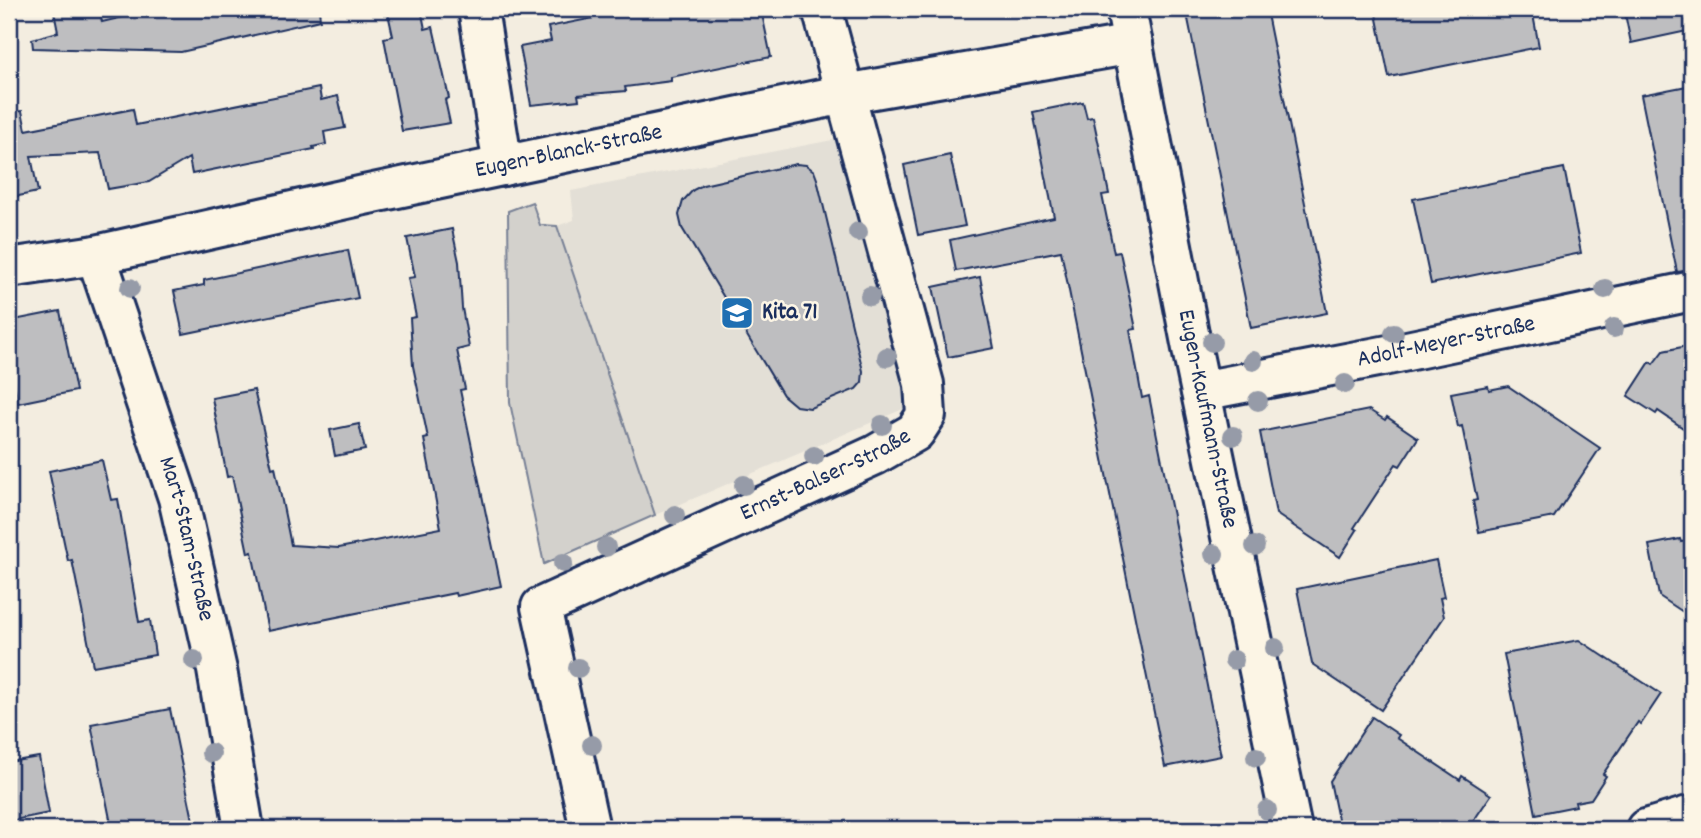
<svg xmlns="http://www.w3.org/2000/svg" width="1701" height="838" font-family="Dekko,sans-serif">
  <rect width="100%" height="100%" fill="#f3ede0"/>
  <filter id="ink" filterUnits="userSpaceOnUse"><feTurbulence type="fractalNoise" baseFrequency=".0143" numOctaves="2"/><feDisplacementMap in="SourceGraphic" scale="14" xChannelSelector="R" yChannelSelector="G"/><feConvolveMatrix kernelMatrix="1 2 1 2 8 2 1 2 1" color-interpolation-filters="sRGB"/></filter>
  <g filter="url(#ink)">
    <!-- built -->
    <polygon fill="#e3dfd6" points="843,138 909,401 903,409 655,515 557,226 574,220 571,191"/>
    <!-- green -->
    <polygon fill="#d3d1cc" stroke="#778095" stroke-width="2" points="532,202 540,225 557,226 655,515 544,564 510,403 508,211"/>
    <!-- building -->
    <g fill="#bebec0" stroke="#1b2f5e" stroke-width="2">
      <polygon points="69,9 99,9 102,22 157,9 319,9 320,20 181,52 33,48 32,39 58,32 54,12"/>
      <polygon points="387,9 421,9 425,29 433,27 449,98 445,100 450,123 402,131 384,38 393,36"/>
      <polygon points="639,9 761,9 771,57 671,77 671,81 625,87 626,91 578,95 579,100 531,105 520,47 551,41 548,27"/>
      <polygon points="1186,9 1266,9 1327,313 1251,328"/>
      <polygon points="1375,9 1532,9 1539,47 1389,77"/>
      <polygon points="1624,9 1692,9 1692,30 1631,43"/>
      <polygon points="1692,85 1692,270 1677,272 1641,95"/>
      <polygon points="319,88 321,100 338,96 345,128 324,132 326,144 313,147 314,149 192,174 189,158 149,182 108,189 100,153 31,156 38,192 9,198 9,112 22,111 26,130 133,109 136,125"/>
      <polygon points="1083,102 1087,118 1093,117 1101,155 1109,194 1102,195 1114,253 1120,252 1136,329 1130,330 1142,398 1149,396 1221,756 1165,767 1061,251 956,271 950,240 1054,217 1033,112"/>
      <polygon points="950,155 965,226 918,235 904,165"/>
      <polygon points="796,164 806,165 814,171 817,179 863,371 862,382 856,389 810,408 796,406 783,395 682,228 679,215 683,201 693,190 703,185"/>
      <polygon points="1564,168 1581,253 1431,284 1413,199"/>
      <polygon points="452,229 459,262 462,308 469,347 457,350 465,389 460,390 501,586 456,596 455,593 268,631 252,552 248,553 232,476 227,477 212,398 254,390 272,468 275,467 291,545 339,548 441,528 424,439 428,438 413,366 410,318 416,317 408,278 415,277 407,238"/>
      <polygon points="348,250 358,298 183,334 174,291 204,285 204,280"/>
      <polygon points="980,277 994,348 948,357 933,287"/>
      <polygon points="60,311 76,391 18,403 9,355 9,321"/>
      <polygon points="1692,345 1692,434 1658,411 1656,414 1628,396 1650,362 1653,364 1663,351"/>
      <polygon points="1488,386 1489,390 1508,386 1600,448 1554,517 1479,532 1473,501 1477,500 1462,426 1458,427 1451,393"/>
      <polygon points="1369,410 1385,420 1387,417 1418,438 1400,466 1396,464 1354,528 1357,530 1340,557 1276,514 1260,432"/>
      <polygon points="359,424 365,450 335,456 330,430"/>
      <polygon points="102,460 111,500 118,499 139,622 150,620 155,655 93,666 72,560 68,561 49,471"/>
      <polygon points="1680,539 1681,542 1692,540 1692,618 1659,596 1649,545"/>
      <polygon points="1436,560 1444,597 1440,598 1444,617 1381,710 1312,664 1297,589"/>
      <polygon points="1579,640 1661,694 1641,724 1638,722 1603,774 1606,776 1591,799 1575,802 1576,806 1536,814 1504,654"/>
      <polygon points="170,709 193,820 182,822 184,829 112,829 91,724"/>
      <polygon points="1372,717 1399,735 1397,738 1460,780 1462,776 1491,795 1468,829 1340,829 1330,781"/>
      <polygon points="39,757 49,813 9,821 9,762"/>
    </g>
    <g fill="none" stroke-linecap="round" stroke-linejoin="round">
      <defs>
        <g id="street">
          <polyline points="478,9 503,166"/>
          <path id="s1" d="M1126,9L1194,359L1292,829"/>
          <path id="s2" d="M96,255L178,498L217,670L244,829"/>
          <path id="s3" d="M9,268L96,255L364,195L845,94L1133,44"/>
          <path id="s4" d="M1201,391L1388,355L1692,291"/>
          <path id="s5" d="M590,829L541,607L875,455L915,432L926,415L924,384L822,9"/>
          <polyline points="1646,829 1692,815"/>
        </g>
      </defs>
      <!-- street casing -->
      <use href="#street" stroke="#1b2f5e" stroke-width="44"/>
      <!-- street -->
      <use href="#street" stroke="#fcf5e5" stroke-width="38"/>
    </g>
    <!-- trees -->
    <g fill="#969ba8">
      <circle cx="858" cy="232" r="10"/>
      <circle cx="130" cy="288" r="10"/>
      <circle cx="1605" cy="289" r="10"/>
      <circle cx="870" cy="296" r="10"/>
      <circle cx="1614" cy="328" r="10"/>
      <circle cx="1394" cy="333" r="10"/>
      <circle cx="1212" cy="342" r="10"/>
      <circle cx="887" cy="357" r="10"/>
      <circle cx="1253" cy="361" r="10"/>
      <circle cx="1345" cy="384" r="10"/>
      <circle cx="1258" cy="401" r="10"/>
      <circle cx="882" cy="425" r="10"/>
      <circle cx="1233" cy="436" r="10"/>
      <circle cx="814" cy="456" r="10"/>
      <circle cx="744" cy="485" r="10"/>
      <circle cx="675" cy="515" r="10"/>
      <circle cx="1255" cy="546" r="10"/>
      <circle cx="606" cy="547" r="10"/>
      <circle cx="1214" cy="554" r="10"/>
      <circle cx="563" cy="563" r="10"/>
      <circle cx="1275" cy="648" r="10"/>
      <circle cx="194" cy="660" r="10"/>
      <circle cx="1234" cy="660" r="10"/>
      <circle cx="578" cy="668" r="10"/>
      <circle cx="592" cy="745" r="10"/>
      <circle cx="211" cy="753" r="10"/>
      <circle cx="1256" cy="757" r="10"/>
      <circle cx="1267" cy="810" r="10"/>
    </g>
  </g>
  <!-- icons -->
  <defs>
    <symbol id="school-square" viewBox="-11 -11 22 22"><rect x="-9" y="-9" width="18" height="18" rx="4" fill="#1f6fb2" stroke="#fcf5e5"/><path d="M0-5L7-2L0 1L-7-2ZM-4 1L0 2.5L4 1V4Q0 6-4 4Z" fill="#fff"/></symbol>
  </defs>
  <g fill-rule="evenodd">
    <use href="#school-square" x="718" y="294" width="38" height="38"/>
  </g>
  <g text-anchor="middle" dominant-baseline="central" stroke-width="5" stroke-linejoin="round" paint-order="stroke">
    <!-- street labels -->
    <g font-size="24" fill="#1b2f5e" stroke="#fcf5e5">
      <text stroke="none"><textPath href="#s3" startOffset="572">Eugen-Blanck-Straße</textPath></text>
      <text stroke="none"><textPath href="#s4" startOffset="250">Adolf-Meyer-Straße</textPath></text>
      <text stroke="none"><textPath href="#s1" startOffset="418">Eugen-Kaufmann-Straße</textPath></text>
      <text stroke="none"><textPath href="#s5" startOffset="541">Ernst-Balser-Straße</textPath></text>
      <text stroke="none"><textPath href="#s2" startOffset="298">Mart-Stam-Straße</textPath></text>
    </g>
    <!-- poi labels -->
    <g font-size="24" font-weight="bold" fill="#1b2f5e" stroke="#fcf5e5" text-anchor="start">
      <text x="762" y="313">Kita 71</text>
    </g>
  </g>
  <!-- margin -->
  <rect width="1701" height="838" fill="none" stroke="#fcf5e5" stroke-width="35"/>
  <rect x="18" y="18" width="1666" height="803" fill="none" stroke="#1b2f5e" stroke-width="2.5" filter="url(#ink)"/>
</svg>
